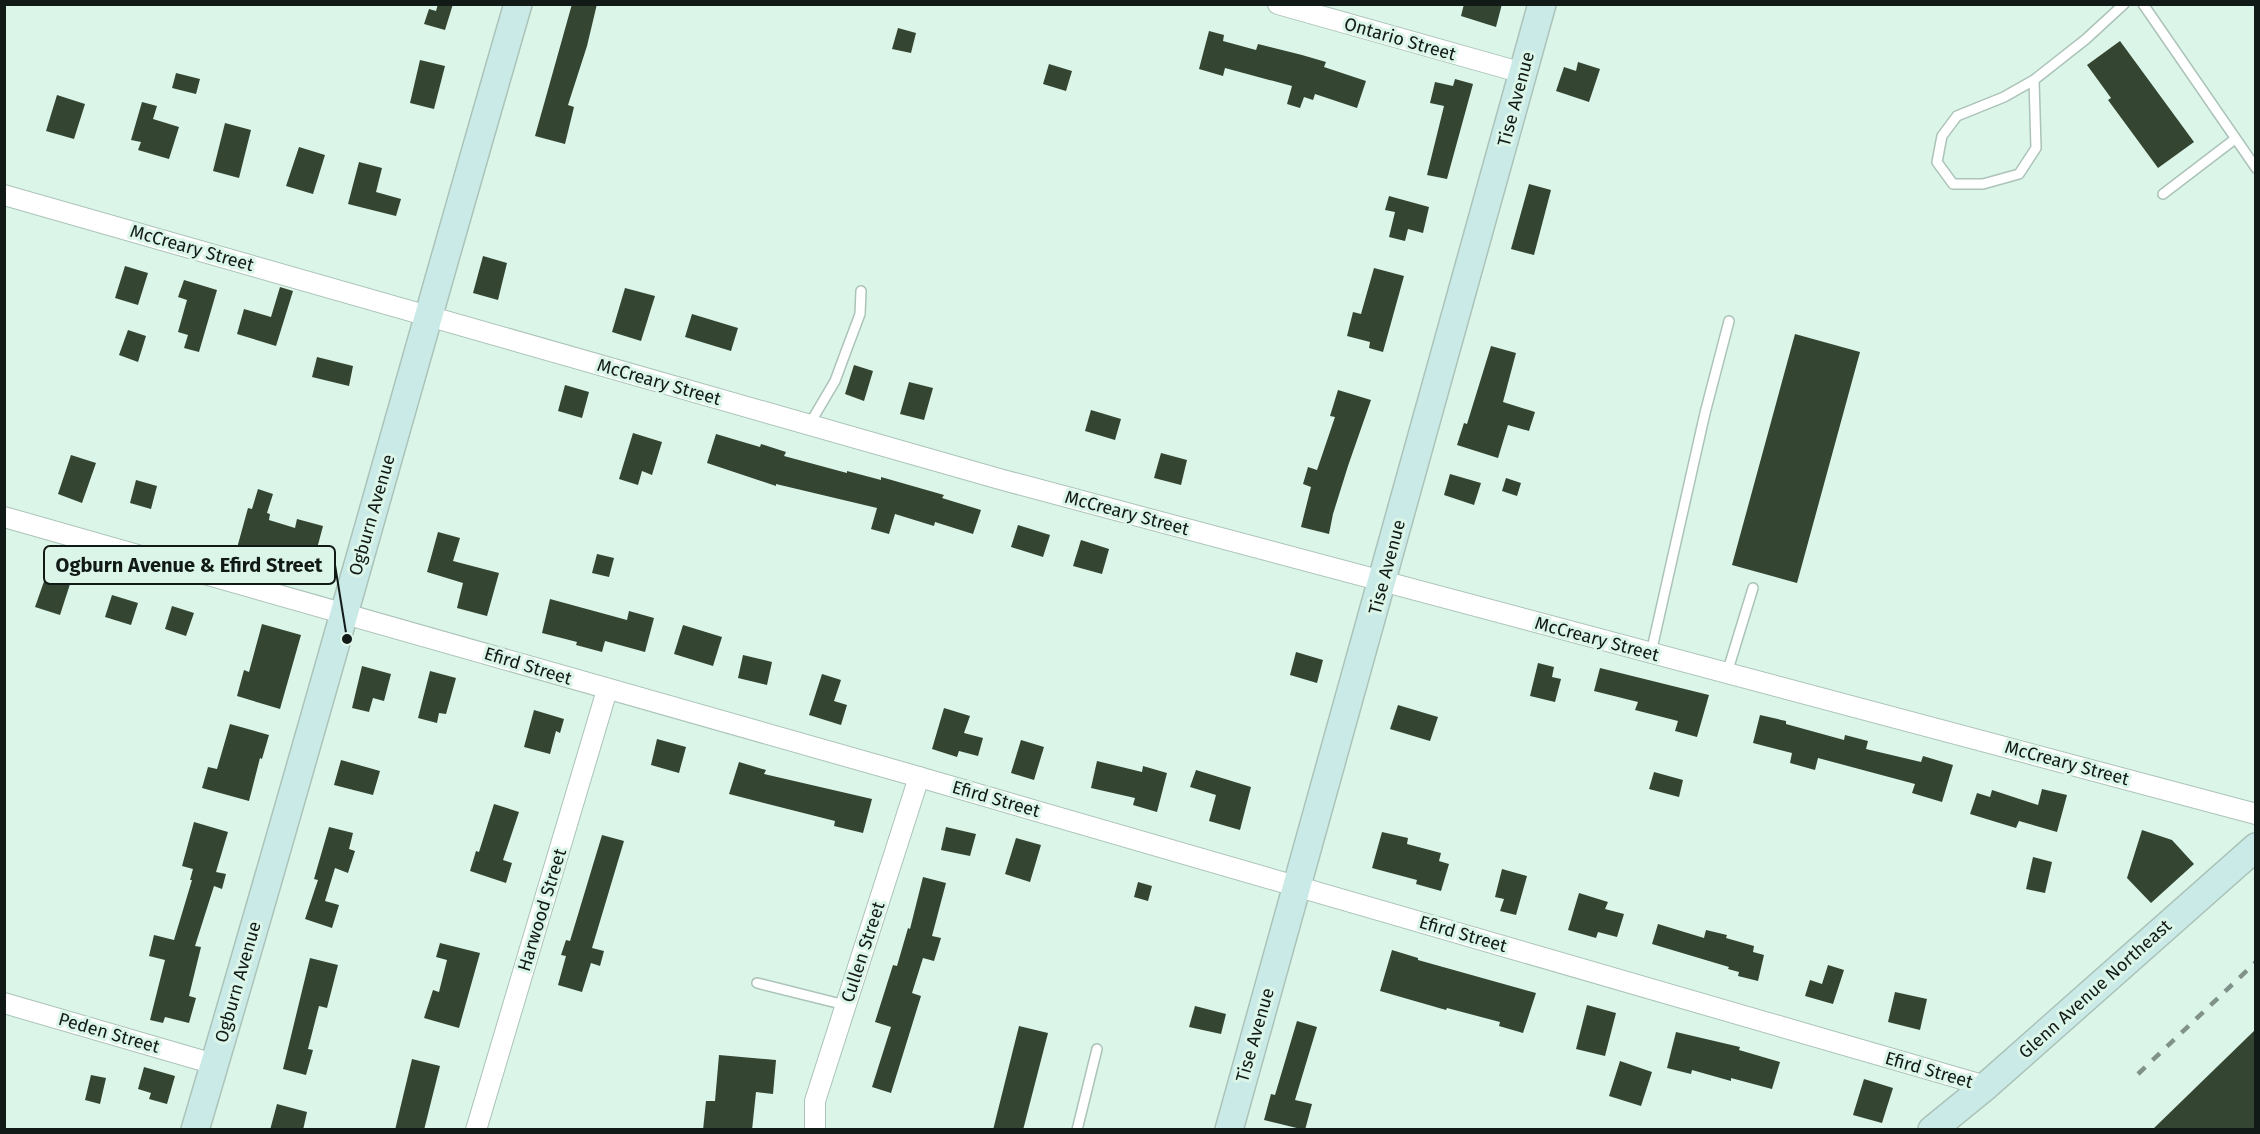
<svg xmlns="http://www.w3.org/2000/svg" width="2260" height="1134" font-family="'Fira Sans',sans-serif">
  <rect width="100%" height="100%" fill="#dcf5e9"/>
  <!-- building -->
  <g fill="#344632">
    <polygon points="438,4 453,4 445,30 424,24 429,9 436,11"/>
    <polygon points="572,4 597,4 587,46 568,105 574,107 565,144 535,136"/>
    <polygon points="1464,4 1502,4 1496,27 1461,16"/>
    <polygon points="898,28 916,33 911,53 892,49"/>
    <polygon points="1209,31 1224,35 1223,41 1256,50 1258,44 1302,55 1326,62 1324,67 1366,81 1357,108 1315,94 1313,100 1304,97 1300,108 1287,104 1292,86 1225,68 1223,76 1199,69"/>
    <polygon points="2120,41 2194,142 2158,168 2108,100 2111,98 2087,65"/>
    <polygon points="420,60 445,66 434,109 410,103"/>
    <polygon points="1578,62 1600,69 1589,102 1556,91 1564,67 1576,71"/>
    <polygon points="1049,64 1072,71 1066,91 1043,84"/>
    <polygon points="176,73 200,79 196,94 172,88"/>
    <polygon points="1455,79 1473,84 1447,179 1427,175 1444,106 1430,103 1435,82 1453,86"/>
    <polygon points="57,95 85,104 74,139 46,131"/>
    <polygon points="142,102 157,106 153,119 179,127 169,159 138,150 141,142 131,140"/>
    <polygon points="225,123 251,130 239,178 213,171"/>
    <polygon points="299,147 325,155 313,194 286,186"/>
    <polygon points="359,162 382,168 376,192 401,199 396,216 348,204"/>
    <polygon points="1529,184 1551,190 1534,255 1511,249"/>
    <polygon points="1389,196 1429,207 1423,233 1408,229 1405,241 1389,237 1395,212 1385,210"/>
    <polygon points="483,256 507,263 498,300 473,293"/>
    <polygon points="125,266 148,273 138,305 115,298"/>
    <polygon points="1374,268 1404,276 1383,352 1369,348 1370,342 1347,336 1353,312 1361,314"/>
    <polygon points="184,280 217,290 199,352 184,348 188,335 178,332 187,300 178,297"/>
    <polygon points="280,287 293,291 276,346 237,334 244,309 271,317"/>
    <polygon points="625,288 655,296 641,341 612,332"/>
    <polygon points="692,314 738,328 731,351 685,337"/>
    <polygon points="128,330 146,336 138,362 119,355"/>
    <polygon points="1795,334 1860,352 1797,583 1732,565"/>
    <polygon points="1491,346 1516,353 1503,402 1535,412 1529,431 1508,425 1498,458 1457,445 1464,423 1467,424"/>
    <polygon points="317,357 353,366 349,386 312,377"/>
    <polygon points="854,365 873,371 864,401 845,394"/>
    <polygon points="909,382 933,388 924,420 900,414"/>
    <polygon points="565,385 589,392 582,418 558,411"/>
    <polygon points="1338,390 1371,400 1348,466 1333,514 1329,534 1301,527 1311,487 1303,484 1308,467 1317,470 1335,417 1330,416"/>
    <polygon points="1091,410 1121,419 1115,440 1085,431"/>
    <polygon points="633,433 662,442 652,475 642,471 638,485 619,479"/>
    <polygon points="716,434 760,447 761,444 786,452 784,456 847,473 847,471 881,480 881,477 944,495 942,498 981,510 973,534 935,522 934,526 895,514 889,534 871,529 877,508 776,484 776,486 707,463"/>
    <polygon points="1161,453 1187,460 1181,485 1154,478"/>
    <polygon points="71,455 96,463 82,503 58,494"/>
    <polygon points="1450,474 1481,483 1474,505 1444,495"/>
    <polygon points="1506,478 1521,483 1517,496 1502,491"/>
    <polygon points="136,480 157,486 151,509 130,503"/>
    <polygon points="258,489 273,494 267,513 270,514 269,520 295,528 297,519 323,526 314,560 279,551 279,554 264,550 262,555 237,548 248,508 252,509"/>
    <polygon points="1018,525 1050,535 1043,557 1011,547"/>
    <polygon points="438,532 460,538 453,561 499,573 487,616 457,608 463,583 427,572"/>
    <polygon points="1081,540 1109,549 1102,574 1073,566"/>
    <polygon points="597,554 614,558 609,577 592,573"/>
    <polygon points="47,573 71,581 60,615 35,607"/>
    <polygon points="112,595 138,603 131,625 105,617"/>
    <polygon points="550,599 627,620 629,611 654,618 645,652 605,641 602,652 576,645 577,642 542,633"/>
    <polygon points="172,606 194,613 186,636 165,629"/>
    <polygon points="262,624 301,635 280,709 237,696 244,670 249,672"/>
    <polygon points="683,625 722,637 713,666 674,654"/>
    <polygon points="1296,652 1323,660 1317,683 1290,675"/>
    <polygon points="743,655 772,662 767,685 738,678"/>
    <polygon points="1538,663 1554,667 1552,677 1561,679 1555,702 1530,696"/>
    <polygon points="362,666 391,674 384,701 373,698 369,712 352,708"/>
    <polygon points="1600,668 1709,695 1697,737 1675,731 1678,721 1635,710 1638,702 1594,691"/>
    <polygon points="430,671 456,678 446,714 439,713 437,723 418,718"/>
    <polygon points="822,674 841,680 834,701 847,705 841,725 809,715"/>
    <polygon points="1398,705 1438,717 1430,741 1390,729"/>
    <polygon points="944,708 970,716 964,733 983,738 978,756 959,751 957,757 932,749"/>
    <polygon points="534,710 564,719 560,733 556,731 550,754 524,747"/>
    <polygon points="1760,715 1786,721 1786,724 1844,740 1845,735 1868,741 1866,749 1921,762 1923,756 1953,765 1942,802 1912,793 1915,784 1818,758 1815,770 1790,763 1792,753 1753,743"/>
    <polygon points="230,724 269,735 262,759 260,758 249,801 202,788 208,767 217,769"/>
    <polygon points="657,739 686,747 679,773 651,765"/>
    <polygon points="1021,740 1044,747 1034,780 1011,773"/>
    <polygon points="341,760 380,771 373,795 334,785"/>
    <polygon points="1097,761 1142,772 1143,766 1167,773 1157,812 1133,805 1135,798 1091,788"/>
    <polygon points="739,762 766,770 764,774 872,799 863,833 834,826 835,821 729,794"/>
    <polygon points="1196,770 1251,787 1240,830 1209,821 1216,795 1190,787"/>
    <polygon points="1654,772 1683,780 1679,797 1649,789"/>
    <polygon points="2042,789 2067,795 2057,832 2019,821 2016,828 1970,814 1977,793 1990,797 1992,790 2038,805"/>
    <polygon points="494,804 519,812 503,860 512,863 506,883 470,871 476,851 479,852"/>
    <polygon points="194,822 228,832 216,872 226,874 222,889 214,886 195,946 201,947 189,996 196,998 189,1023 165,1017 163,1023 150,1020 165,960 149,956 154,935 174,940 192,880 190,880 193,869 182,866"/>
    <polygon points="329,827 353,833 349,849 355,851 348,873 335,868 325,901 339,905 332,928 305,919 318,880 314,879"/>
    <polygon points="946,827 976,834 970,856 941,850"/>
    <polygon points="2142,830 2172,840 2194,864 2151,903 2127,878"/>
    <polygon points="1382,832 1408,838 1407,844 1441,853 1439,861 1449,864 1441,891 1416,884 1417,880 1372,868"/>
    <polygon points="602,835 624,841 592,948 604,951 600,966 591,963 582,992 558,985 566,956 561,955 566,940 570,941"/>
    <polygon points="1016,838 1041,845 1030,882 1005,874"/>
    <polygon points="2033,857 2052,862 2045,893 2026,889"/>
    <polygon points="1502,869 1527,876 1516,915 1500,911 1504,899 1495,897"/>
    <polygon points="923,877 946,883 932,936 941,938 934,961 923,958 912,993 921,996 891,1093 872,1087 891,1027 875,1022 893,965 897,966 908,928 910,929"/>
    <polygon points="1138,882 1152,886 1148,901 1134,897"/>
    <polygon points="1579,893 1608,902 1605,909 1624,914 1617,937 1598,932 1596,938 1568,930"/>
    <polygon points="1658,924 1704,938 1706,930 1727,935 1726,938 1754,946 1753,952 1764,955 1758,981 1738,976 1739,972 1728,969 1729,967 1652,944"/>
    <polygon points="440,943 480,953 459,1028 424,1018 433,990 439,992 447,960 436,957"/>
    <polygon points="1392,950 1418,958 1418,960 1536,993 1523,1033 1499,1026 1500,1022 1447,1008 1446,1010 1380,991"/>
    <polygon points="310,958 338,965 327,1008 319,1006 308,1049 313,1050 306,1075 283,1069"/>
    <polygon points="1828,965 1844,970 1833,1004 1805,996 1810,980 1822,984"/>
    <polygon points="1895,992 1927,999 1920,1030 1888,1022"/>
    <polygon points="1587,1005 1616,1013 1605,1056 1576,1049"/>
    <polygon points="1195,1006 1226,1014 1221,1034 1189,1027"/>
    <polygon points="1297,1021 1317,1027 1295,1100 1312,1104 1305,1130 1264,1120 1271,1094 1275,1095"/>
    <polygon points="1019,1026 1048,1033 1023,1130 993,1130"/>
    <polygon points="2256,1029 2256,1130 2152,1130"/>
    <polygon points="1676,1032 1740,1047 1739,1050 1780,1062 1772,1089 1731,1078 1731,1081 1692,1070 1691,1074 1667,1068"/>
    <polygon points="719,1055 776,1060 773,1094 756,1092 752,1130 703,1130 706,1101 715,1101"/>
    <polygon points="412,1059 440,1066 424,1130 395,1130"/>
    <polygon points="1620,1061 1652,1072 1641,1106 1609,1096"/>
    <polygon points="144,1067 175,1076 167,1104 149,1099 151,1093 138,1089"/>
    <polygon points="91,1075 106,1078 100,1104 85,1100"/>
    <polygon points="1864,1079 1893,1088 1882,1123 1853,1115"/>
    <polygon points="277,1104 307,1112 303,1130 270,1130"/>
  </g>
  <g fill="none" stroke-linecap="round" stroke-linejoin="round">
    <defs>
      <g id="lane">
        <polyline points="2143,4 2256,168"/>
        <polyline points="2034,80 2036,148 2019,174 1983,184 1953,184 1937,162 1942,136 1957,116 2004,97 2034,80 2086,39 2124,4"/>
        <polyline points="2163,194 2235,139"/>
        <polyline points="809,425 835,381 845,354 860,314 861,291"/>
        <polyline points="1651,653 1705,413 1729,321"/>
        <polyline points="1727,673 1753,588"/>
        <polyline points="757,983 845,1005"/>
        <polyline points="1077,1130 1097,1049"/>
      </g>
      <g id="street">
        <polyline points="1278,4 1523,73"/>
        <polyline points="4,195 1003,480 2256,814"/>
        <polyline points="4,517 919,777 1986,1086"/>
        <polyline points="4,1003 214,1064"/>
        <polyline points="476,1130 607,690"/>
        <polyline points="815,1130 815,1101 919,777"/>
      </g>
      <g id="secondary">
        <path d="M195,1130C306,756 409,379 518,4"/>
        <polyline points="1229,1130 1542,4"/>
        <polyline points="1932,1130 1986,1086 2256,847"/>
      </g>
    </defs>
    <!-- lane casing -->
    <use href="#lane" stroke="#abc3b8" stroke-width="12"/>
    <!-- street casing -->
    <use href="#street" stroke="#abc3b8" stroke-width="22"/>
    <!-- secondary casing -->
    <use href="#secondary" stroke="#abc3b8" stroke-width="30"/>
    <!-- lane -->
    <use href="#lane" stroke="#fff" stroke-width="9"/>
    <!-- street -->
    <use href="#street" stroke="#fff" stroke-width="20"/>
    <!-- secondary -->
    <use href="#secondary" stroke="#caeae8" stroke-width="27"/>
    <!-- rail -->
    <polyline stroke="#809289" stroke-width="4.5" stroke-dasharray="10 10" stroke-linecap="butt" points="2138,1074 2256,962"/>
  </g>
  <g text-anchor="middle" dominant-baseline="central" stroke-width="6" stroke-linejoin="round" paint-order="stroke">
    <!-- street labels -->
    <g font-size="18" fill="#111a16" stroke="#dcf5e9">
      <text transform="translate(1400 39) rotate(16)">Ontario Street</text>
      <text transform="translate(1516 99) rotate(-75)">Tise Avenue</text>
      <text transform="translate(192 248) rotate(16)">McCreary Street</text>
      <text transform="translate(659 382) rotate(16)">McCreary Street</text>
      <text transform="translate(1127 513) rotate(15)">McCreary Street</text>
      <text transform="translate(372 515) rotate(-74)">Ogburn Avenue</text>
      <text transform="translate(1387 567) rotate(-75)">Tise Avenue</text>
      <text transform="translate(1597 639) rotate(15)">McCreary Street</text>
      <text transform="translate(528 666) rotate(17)">Efird Street</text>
      <text transform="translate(2067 763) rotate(15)">McCreary Street</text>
      <text transform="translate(996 799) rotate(16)">Efird Street</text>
      <text transform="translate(542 910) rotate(-73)">Harwood Street</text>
      <text transform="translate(1463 934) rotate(16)">Efird Street</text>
      <text transform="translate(863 952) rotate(-72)">Cullen Street</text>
      <text transform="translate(238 982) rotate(-74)">Ogburn Avenue</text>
      <text transform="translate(2095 989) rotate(-42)">Glenn Avenue Northeast</text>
      <text transform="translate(109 1033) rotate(16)">Peden Street</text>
      <text transform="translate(1255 1035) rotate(-74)">Tise Avenue</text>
      <text transform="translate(1929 1070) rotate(16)">Efird Street</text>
    </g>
  </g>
  <!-- callouts -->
  <path fill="none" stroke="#111a16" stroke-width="2" d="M347 639L335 565"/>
  <circle fill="#111a16" stroke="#dcf5e9" stroke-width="2" cx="347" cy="639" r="6"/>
  <rect fill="#dcf5e9" stroke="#111a16" stroke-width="2" x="44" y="546" width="291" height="38" rx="6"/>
  <g font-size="20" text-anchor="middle" font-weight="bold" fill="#111a16">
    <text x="189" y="572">Ogburn Avenue &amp; Efird Street</text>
  </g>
  <!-- border -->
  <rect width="2260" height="1134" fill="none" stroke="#111a16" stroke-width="12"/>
</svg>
